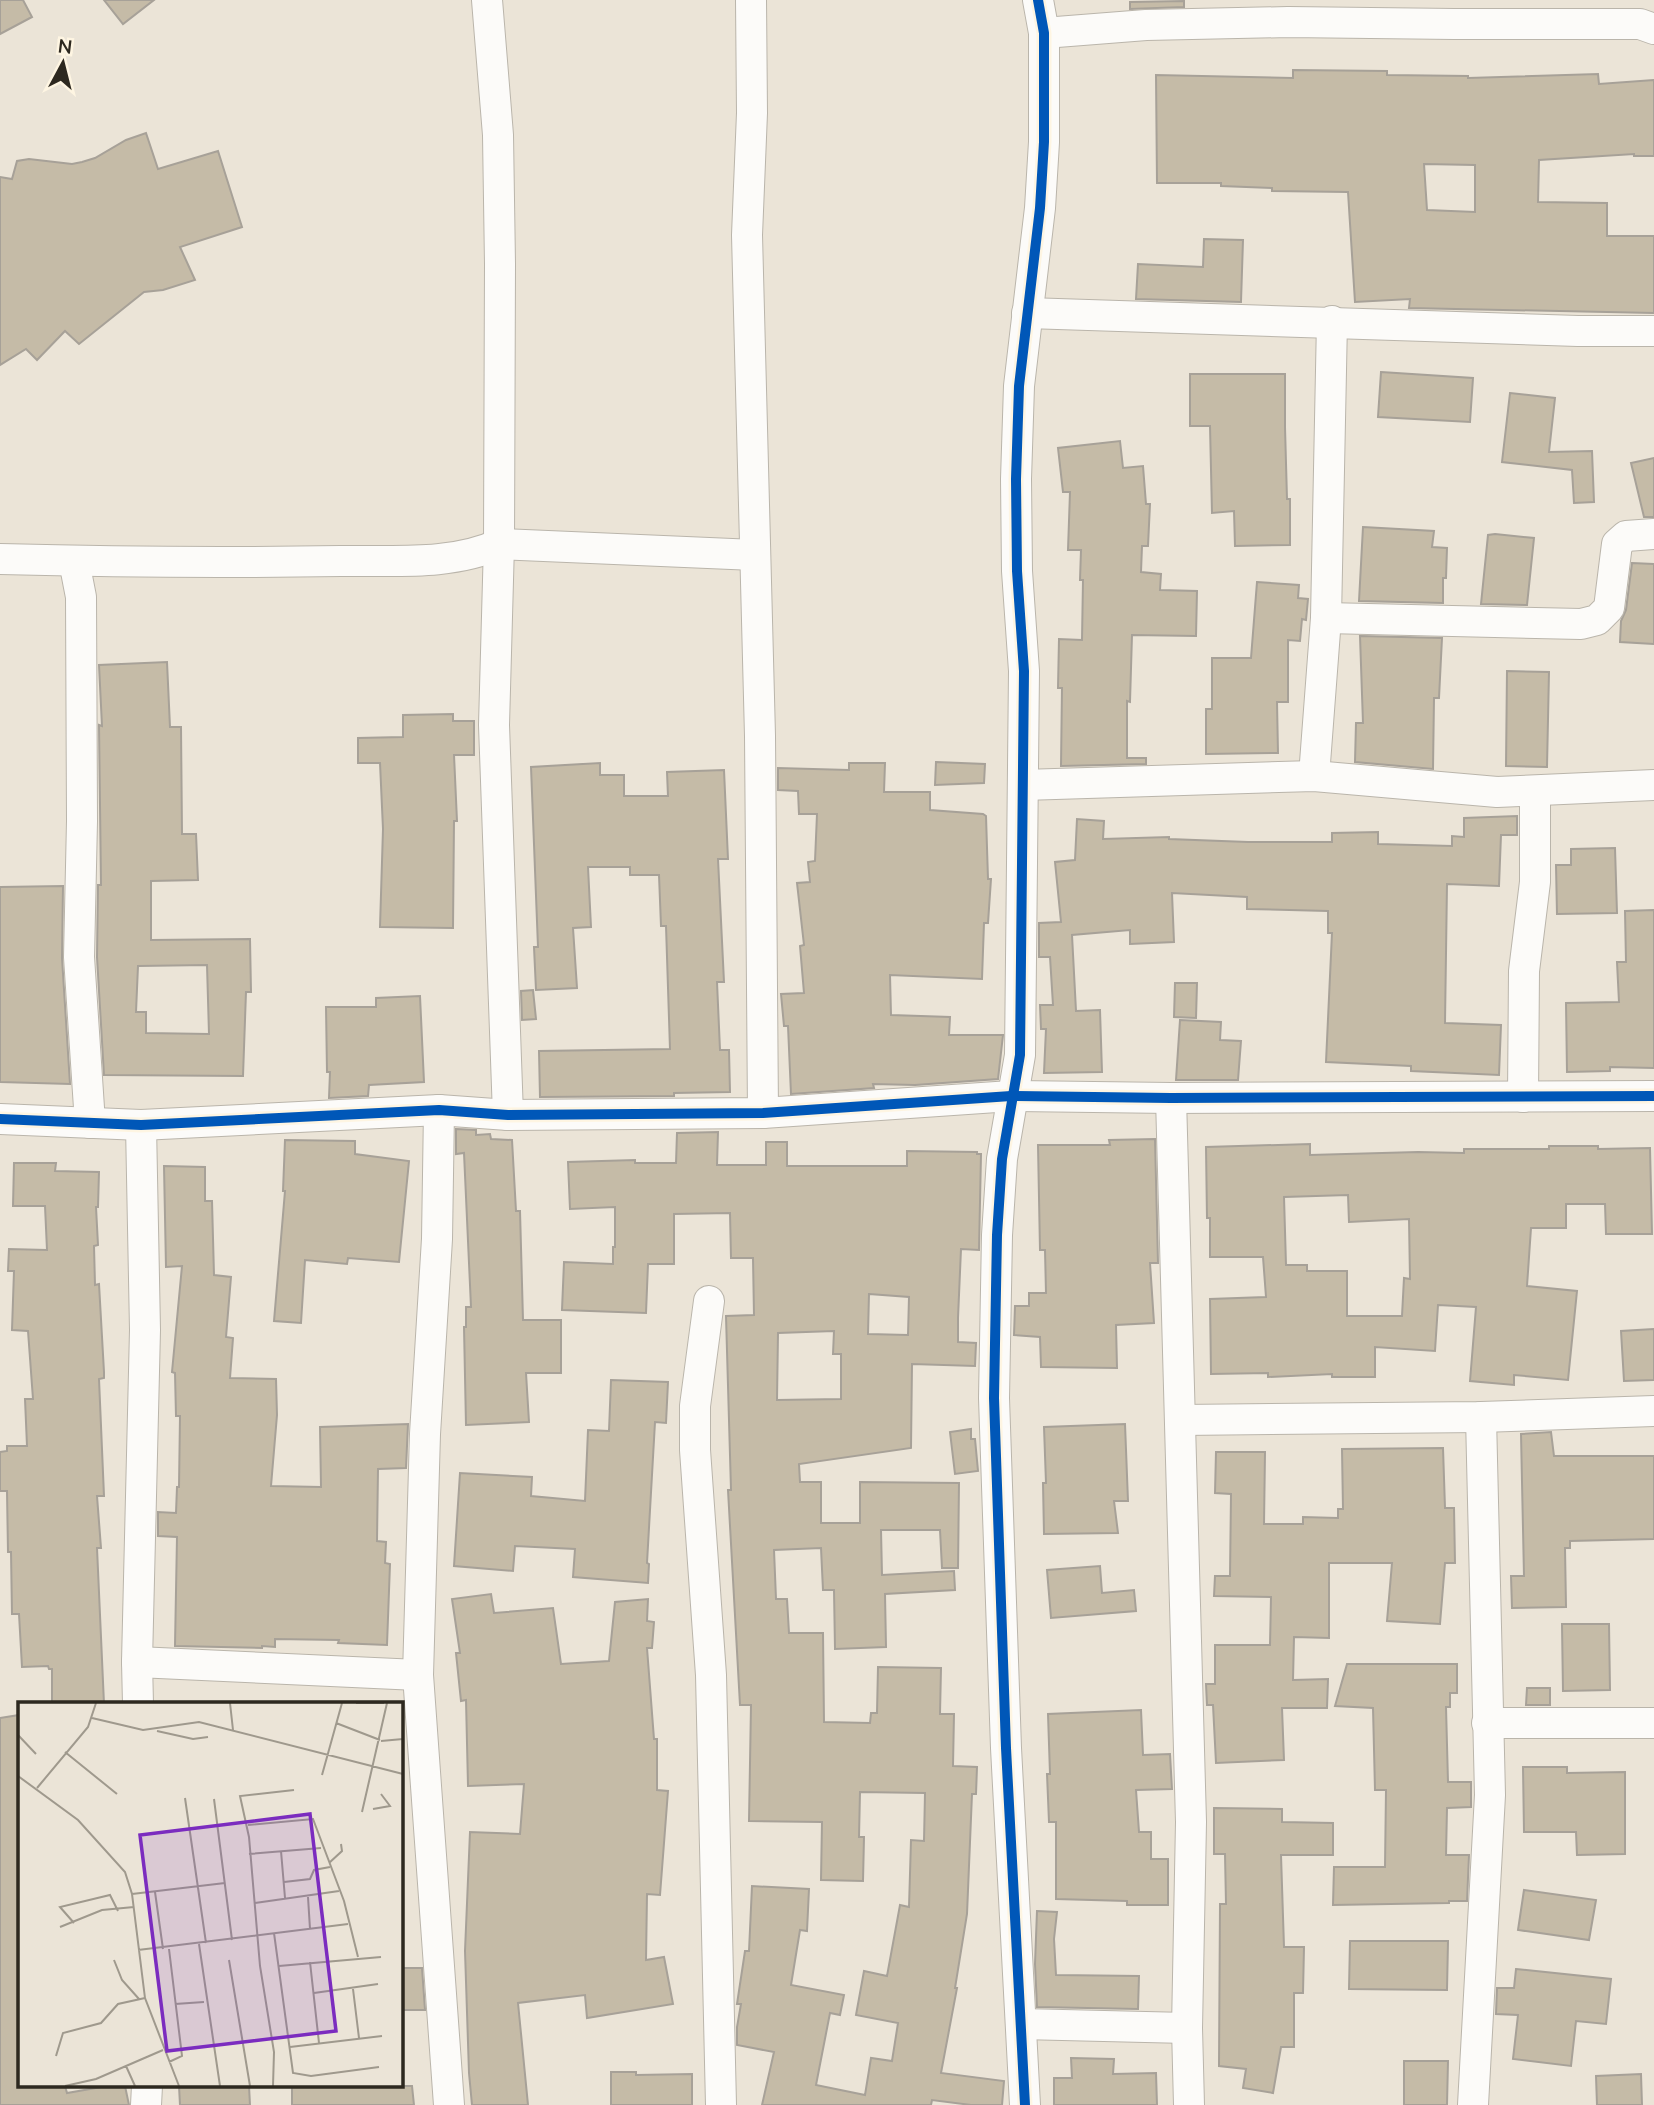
<svg xmlns="http://www.w3.org/2000/svg" width="1654" height="2105" font-family="'Nunito Sans',sans-serif">
  <rect width="100%" height="100%" fill="#ebe4d7"/>
  <!-- building -->
  <g fill="#c5bba7" stroke="#a7a198" stroke-width="2" fill-rule="evenodd">
    <polygon points="0,0 23,0 32,17 0,34"/>
    <polygon points="104,0 154,0 123,24"/>
    <polygon points="1184,1 1184,7 1130,9 1130,2"/>
    <path d="M1293,70L1387,71V75L1468,76V78L1598,74L1599,84L1654,80V156H1634V154L1539,160L1538,202L1607,203V236H1654V313L1409,308L1410,299L1355,302L1348,192L1272,191V188L1221,186V183H1157L1156,75L1293,78ZM1424,164L1475,165V212L1427,210Z"/>
    <polygon points="146,133 158,169 218,151 242,227 180,247 195,280 163,290 144,292 79,344 65,331 37,360 26,349 0,365 0,177 12,179 17,161 29,159 72,164 82,162 95,158 126,140"/>
    <polygon points="1204,239 1243,240 1241,302 1136,299 1138,264 1203,267"/>
    <polygon points="1381,372 1473,378 1470,422 1378,417"/>
    <polygon points="1190,374 1285,374 1285,427 1287,499 1290,499 1290,545 1235,546 1234,511 1212,513 1210,426 1190,426"/>
    <polygon points="1510,393 1555,398 1549,452 1592,451 1594,502 1574,503 1572,470 1502,462"/>
    <polygon points="1120,441 1123,468 1143,466 1146,504 1150,504 1148,546 1142,546 1141,572 1161,574 1160,590 1197,591 1196,636 1132,635 1130,702 1127,701 1127,758 1146,758 1146,764 1061,766 1062,688 1058,688 1059,639 1082,640 1083,580 1080,580 1081,550 1068,550 1070,492 1063,492 1058,448"/>
    <polygon points="1654,458 1654,517 1644,517 1631,463"/>
    <polygon points="1363,527 1434,531 1432,547 1447,548 1446,578 1443,578 1443,603 1359,601"/>
    <polygon points="1495,534 1534,538 1527,605 1481,604 1488,535"/>
    <polygon points="1632,563 1654,564 1654,644 1620,642 1621,621 1626,610"/>
    <polygon points="1257,582 1299,585 1298,598 1308,599 1306,620 1302,619 1300,641 1288,640 1288,702 1277,702 1278,753 1206,754 1206,709 1212,709 1212,658 1251,658"/>
    <polygon points="1360,636 1442,638 1439,698 1434,698 1433,769 1355,762 1356,723 1363,723"/>
    <path d="M167,662L170,727H181L182,834H196L198,880L151,881V940L250,939L251,992H246L243,1076L104,1075L97,957L98,885H101L99,725L102,726L99,665ZM207,965L209,1034L146,1033V1012H136L138,966Z"/>
    <polygon points="1507,671 1549,672 1547,767 1506,766"/>
    <polygon points="453,714 453,721 474,721 474,755 454,755 457,821 454,821 453,928 380,927 383,829 380,763 358,763 358,738 403,737 403,715"/>
    <polygon points="936,762 985,764 984,783 935,785"/>
    <polygon points="600,763 600,775 624,775 624,796 668,796 667,772 724,770 728,859 718,859 724,982 717,982 720,1050 729,1050 730,1092 674,1093 674,1096 540,1097 539,1051 670,1049 666,926 661,926 659,875 630,875 630,867 588,867 591,927 573,928 577,988 536,990 534,947 538,947 531,767"/>
    <polygon points="849,763 885,763 884,792 930,792 930,810 983,814 986,816 988,879 991,879 988,923 984,923 982,979 890,975 891,1015 950,1017 949,1035 1003,1035 998,1079 915,1085 873,1084 874,1088 791,1094 788,1026 784,1026 781,994 804,993 800,946 804,945 797,883 810,882 808,862 815,861 817,814 799,814 798,791 778,790 778,768 849,770"/>
    <polygon points="1517,816 1517,835 1501,835 1499,886 1447,884 1445,1023 1501,1025 1499,1075 1411,1071 1411,1066 1326,1062 1332,933 1328,933 1328,911 1247,909 1247,897 1172,893 1174,942 1130,944 1130,930 1072,935 1076,1011 1100,1010 1102,1072 1044,1073 1046,1029 1041,1029 1040,1005 1053,1005 1050,957 1039,957 1039,923 1061,922 1055,862 1075,860 1077,819 1104,821 1103,839 1169,837 1169,839 1248,842 1332,842 1332,833 1378,832 1378,844 1452,846 1452,836 1464,837 1464,818"/>
    <polygon points="1615,848 1617,913 1557,914 1556,865 1571,865 1571,849"/>
    <polygon points="63,886 62,958 70,1084 0,1082 0,887"/>
    <polygon points="1654,910 1654,1068 1610,1067 1610,1071 1567,1072 1566,1003 1619,1002 1617,962 1626,962 1625,911"/>
    <polygon points="1175,983 1197,983 1196,1018 1174,1017"/>
    <polygon points="533,990 536,1019 522,1020 521,991"/>
    <polygon points="420,996 424,1082 369,1085 368,1096 329,1098 330,1072 327,1072 326,1007 376,1007 376,998"/>
    <polygon points="1180,1020 1221,1022 1220,1040 1241,1041 1238,1080 1176,1080"/>
    <polygon points="456,1129 476,1130 476,1135 490,1134 491,1139 512,1140 516,1211 520,1211 523,1320 561,1320 561,1373 526,1373 529,1422 466,1425 464,1327 466,1327 466,1307 471,1307 464,1153 456,1154"/>
    <path d="M718,1132L717,1165H766V1142H787V1166H907V1151L977,1152V1154H981L979,1250L961,1249L958,1318V1342L976,1343L975,1366L912,1364L911,1448L799,1464L800,1482H821V1523H860V1482L959,1483L958,1568H942L940,1530H881L882,1575L954,1571L955,1590L885,1594L886,1647L835,1649L834,1590H823L821,1548L774,1550L776,1599H787L789,1633H823L824,1722L870,1723L871,1713H877L878,1667L941,1668L940,1714H954L953,1766L977,1767L976,1794H972L967,1914L955,1988H957L941,2073L1004,2081L1002,2105H971L932,2100L931,2105H762L774,2052L737,2045V2027L741,2004H737L745,1951H749L752,1886L809,1889L807,1931L800,1930L791,1985L844,1995L840,2015L830,2013L816,2085L865,2095L871,2058L892,2061L898,2023L856,2015L864,1971L887,1976L900,1905L909,1907L911,1840L924,1841L925,1793L860,1792L859,1837H864L863,1881L821,1880L822,1822L749,1821L751,1705H740L728,1490H731L726,1316L754,1315L753,1258H731L730,1213L674,1214V1264H648L646,1313L562,1310L564,1262L613,1264V1247H615V1207L570,1209L568,1162L635,1160V1163H676L677,1133ZM869,1294L909,1297L908,1335L868,1334ZM834,1331L833,1354H841V1399L777,1400L778,1333Z"/>
    <polygon points="1155,1139 1158,1263 1150,1263 1154,1323 1116,1325 1117,1368 1041,1367 1040,1337 1014,1335 1015,1306 1029,1306 1029,1293 1046,1293 1045,1250 1040,1250 1038,1145 1110,1145 1109,1140"/>
    <polygon points="285,1140 355,1141 355,1154 409,1161 399,1262 348,1258 347,1264 305,1260 301,1323 274,1321 285,1191 283,1191"/>
    <path d="M1310,1144V1155L1418,1152L1464,1153V1149H1549V1146H1598V1149L1650,1148L1652,1234H1606L1605,1204H1566V1228H1531L1527,1286L1577,1291L1568,1380L1514,1375V1385L1470,1381L1476,1307L1438,1305L1435,1351L1375,1347V1377H1332V1374L1268,1377V1373L1211,1374L1210,1299L1266,1297L1263,1257H1210V1218H1207L1206,1147ZM1348,1195L1349,1222L1409,1219L1410,1279L1404,1278L1402,1316H1347V1271H1307V1265H1286L1284,1197Z"/>
    <polygon points="14,1163 56,1163 55,1171 99,1172 98,1207 96,1207 98,1245 94,1246 95,1285 99,1284 104,1372 104,1378 99,1379 104,1496 97,1496 101,1548 97,1548 104,1704 52,1704 52,1669 49,1669 48,1666 22,1667 19,1614 12,1614 11,1552 8,1552 7,1491 0,1491 0,1452 7,1451 7,1446 27,1446 25,1399 33,1399 28,1331 12,1330 14,1271 8,1271 9,1249 47,1250 45,1206 13,1206"/>
    <polygon points="164,1166 205,1167 205,1201 212,1201 214,1275 231,1277 226,1337 233,1338 230,1378 276,1379 277,1415 271,1486 321,1487 320,1427 408,1424 406,1468 378,1469 377,1541 386,1542 385,1563 390,1564 387,1645 338,1643 339,1640 275,1639 275,1647 262,1646 262,1648 175,1646 177,1537 158,1536 158,1512 176,1513 177,1487 179,1487 180,1416 176,1416 175,1373 172,1372 182,1266 166,1267"/>
    <polygon points="1654,1329 1654,1380 1624,1381 1621,1331"/>
    <polygon points="611,1380 668,1382 666,1423 655,1422 647,1563 649,1564 648,1583 573,1577 575,1549 515,1546 513,1571 454,1566 460,1473 532,1477 531,1496 585,1501 588,1430 609,1431"/>
    <polygon points="1125,1424 1128,1501 1114,1501 1118,1533 1044,1534 1043,1483 1046,1483 1044,1427"/>
    <polygon points="971,1429 971,1439 975,1439 978,1471 955,1474 950,1432"/>
    <polygon points="1551,1432 1554,1456 1654,1456 1654,1539 1570,1541 1570,1548 1565,1548 1566,1607 1512,1608 1511,1576 1524,1576 1521,1434"/>
    <polygon points="1443,1448 1445,1508 1454,1508 1455,1563 1445,1563 1440,1624 1387,1621 1392,1563 1329,1563 1329,1638 1294,1637 1293,1680 1328,1679 1327,1708 1282,1708 1284,1760 1216,1763 1213,1705 1207,1705 1206,1684 1215,1684 1215,1645 1270,1645 1271,1597 1214,1596 1215,1576 1230,1576 1231,1494 1215,1493 1216,1452 1265,1452 1264,1524 1303,1524 1303,1517 1338,1518 1338,1509 1343,1509 1342,1449"/>
    <polygon points="1100,1566 1102,1593 1134,1590 1136,1611 1051,1618 1047,1570"/>
    <polygon points="491,1594 494,1613 553,1608 561,1664 609,1661 615,1602 648,1599 647,1621 654,1622 652,1648 647,1648 654,1739 657,1739 657,1790 668,1791 660,1895 647,1894 646,1960 664,1957 673,2004 587,2018 585,1995 518,2003 528,2105 472,2105 469,2073 465,1951 470,1832 520,1834 524,1784 468,1786 466,1700 461,1701 456,1653 460,1653 452,1599"/>
    <polygon points="1562,1624 1609,1624 1610,1690 1563,1691"/>
    <polygon points="1347,1664 1457,1664 1457,1693 1450,1693 1450,1707 1446,1707 1448,1782 1471,1782 1471,1807 1447,1808 1446,1855 1469,1855 1467,1901 1449,1901 1449,1903 1333,1905 1334,1867 1385,1867 1386,1790 1375,1790 1373,1708 1335,1706"/>
    <polygon points="1527,1688 1550,1688 1550,1705 1526,1705"/>
    <polygon points="1141,1710 1143,1755 1170,1754 1172,1789 1136,1790 1139,1832 1151,1832 1151,1859 1168,1859 1168,1905 1127,1905 1127,1901 1056,1899 1056,1822 1049,1822 1047,1774 1050,1774 1048,1714"/>
    <polygon points="19,1715 19,2086 65,2086 67,2093 107,2086 125,2086 129,2105 0,2105 0,1718"/>
    <polygon points="1523,1767 1567,1767 1567,1773 1625,1772 1625,1854 1577,1855 1576,1832 1524,1832"/>
    <polygon points="1214,1808 1282,1809 1282,1822 1333,1823 1333,1855 1281,1855 1284,1947 1304,1947 1303,1993 1294,1993 1294,2047 1281,2047 1273,2093 1243,2088 1246,2069 1219,2066 1220,1904 1226,1904 1225,1854 1214,1854"/>
    <polygon points="1524,1890 1596,1900 1589,1940 1518,1930"/>
    <polygon points="1037,1911 1057,1912 1054,1939 1056,1975 1139,1976 1138,2009 1037,2007 1035,1964"/>
    <polygon points="1350,1941 1448,1941 1447,1990 1349,1989"/>
    <polygon points="401,1968 422,1968 425,2010 401,2010"/>
    <polygon points="1516,1969 1611,1979 1606,2024 1576,2021 1571,2066 1513,2059 1518,2015 1496,2014 1497,1988 1514,1988"/>
    <polygon points="1071,2058 1114,2059 1113,2074 1156,2073 1157,2105 1054,2105 1054,2078 1072,2078"/>
    <polygon points="1404,2061 1448,2061 1447,2105 1404,2105"/>
    <polygon points="611,2072 636,2072 636,2075 692,2074 692,2105 611,2105"/>
    <polygon points="1641,2074 1642,2105 1597,2105 1596,2076"/>
    <polygon points="179,2086 249,2086 250,2105 180,2105"/>
    <polygon points="292,2086 412,2086 414,2105 292,2105"/>
  </g>
  <g fill="none" stroke-linecap="round" stroke-linejoin="round">
    <defs>
      <g id="minor">
        <polyline points="487,0 498,135 500,264 499,544 494,725 508,1115"/>
        <polyline points="751,0 752,113 747,235 760,736 763,1113"/>
        <polyline points="1044,33 1146,25 1288,22 1454,24 1640,24 1654,29"/>
        <polyline points="1027,313 1578,331 1654,331"/>
        <path d="M0,559C114,562 228,563 341,561C392,560 452,566 499,544L755,555"/>
        <polyline points="74,561 81,597 82,821 79,957 90,1123"/>
        <polyline points="1326,618 1581,624 1597,620 1609,608 1617,544 1626,536 1654,534"/>
        <polyline points="1314,776 1326,618 1332,321"/>
        <polyline points="1023,785 1314,776 1497,792 1654,785"/>
        <polyline points="1523,1097 1524,971 1535,882 1535,792"/>
        <polyline points="1171,1098 1191,1822 1187,2028 1189,2105"/>
        <polyline points="439,1110 437,1239 425,1434 418,1675 449,2105"/>
        <polyline points="0,1119 141,1125 439,1110 508,1115 763,1113 1011,1096 1171,1098 1654,1096"/>
        <polyline points="709,1301 695,1406 695,1450 711,1675 721,2105"/>
        <polyline points="1181,1420 1481,1417 1654,1411"/>
        <polyline points="137,1662 418,1675"/>
        <polyline points="138,1704 137,1662 145,1330 141,1125"/>
        <polyline points="1487,1723 1654,1723"/>
        <polyline points="1021,2024 1187,2028"/>
        <polyline points="146,2105 147,2086"/>
        <polyline points="1025,2105 1006,1748 994,1398 997,1235 1002,1159 1020,1055 1024,671 1017,571 1016,479 1019,386 1040,208 1044,142 1044,33 1038,0"/>
        <polyline points="1473,2105 1490,1795 1481,1417"/>
      </g>
    </defs>
    <!-- minor casing -->
    <use href="#minor" stroke="#bab5ab" stroke-width="32"/>
    <!-- minor -->
    <use href="#minor" stroke="#fcfbf9" stroke-width="30"/>
    <defs>
      <g id="cycleway">
        <polyline points="0,1119 141,1125 439,1110 508,1115 763,1113 1011,1096 1171,1098 1654,1096"/>
        <polyline points="1025,2105 1006,1748 994,1398 997,1235 1002,1159 1020,1055 1024,671 1017,571 1016,479 1019,386 1040,208 1044,142 1044,33 1038,0"/>
      </g>
    </defs>
    <!-- cycleway casing -->
    <use href="#cycleway" stroke="#fef5e2" stroke-width="15"/>
    <!-- cycleway -->
    <use href="#cycleway" stroke="#0057b8" stroke-width="10"/>
  </g>
  <!-- overview -->
  <g transform="translate(18 1702)">
    <rect width="385" height="385" fill="#ebe4d7"/>
    <path fill="none" stroke="#9f998d" stroke-width="2" d="M212,1L215,28M338,1H366M74,16L125,28L181,20L385,72M318,21L362,38M139,29L175,37L190,35M0,33L18,52M363,39L385,37M47,50L99,92M304,73L324,1M0,74L60,118L107,170L114,192L127,296L161,384M19,86L70,25L78,1M167,96L188,241M196,97L214,238M355,107L372,104L363,92M344,110L369,1M230,123L295,117L326,199L340,255M263,149L267,196M231,152L303,146M311,161L324,149L323,142M266,180L292,177L296,168L312,165M137,190L145,247M114,192L207,181M290,195L292,227M237,201L321,189M56,221L42,205L92,193L100,209M42,225L84,208L116,205M256,231L275,371L293,374L361,365M181,242L202,384M151,247L164,354L151,360M120,248L330,222M96,258L104,278L121,297M211,258L232,384M292,260L301,341M261,264L363,255M335,287L341,336M296,291L360,282M157,302L186,300M272,345L364,334M38,354L45,331L83,321L100,302L127,296M108,364L117,384M47,384L78,377L145,348M255,384L256,350L242,264L231,135L222,94L276,88"/>
    <path fill="#7b2cbf" fill-opacity="0.15" stroke="#7b2cbf" stroke-width="3.5" d="M292,112L318,329L149,349L122,133Z"/>
    <rect width="385" height="385" fill="none" stroke="#2d281f" stroke-width="3.5"/>
  </g>
  <!-- north arrow -->
  <g transform="translate(63 63) rotate(7)" stroke="#fef5e2" stroke-width="5" paint-order="stroke">
  <path d="M0-5L12 26L0 18L-12 26Z" fill="#2d281f"/>
  <text y="-10" font-size="19" font-weight="bold" text-anchor="middle" fill="#2d281f">N</text>
  </g>
</svg>
